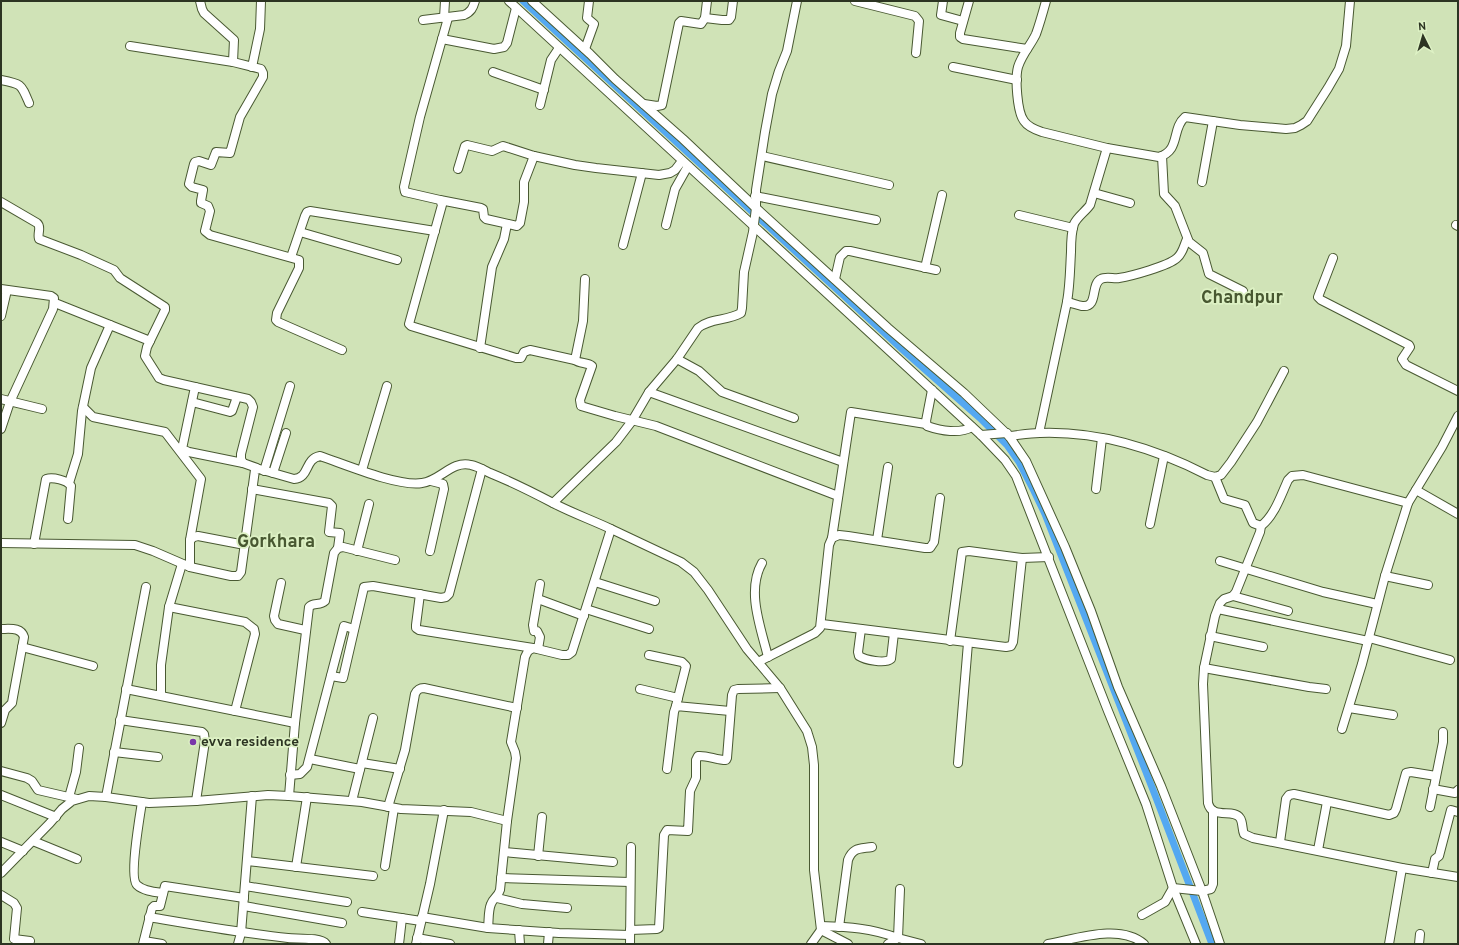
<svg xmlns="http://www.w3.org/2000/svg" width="1459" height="945" font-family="Overpass,sans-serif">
  <rect width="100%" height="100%" fill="#d0e3b7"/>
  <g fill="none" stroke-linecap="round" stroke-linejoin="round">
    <!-- canal -->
    <polyline stroke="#54a8f1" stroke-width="7" points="523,1 904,351 980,418 1007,445 1019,462 1034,491 1045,514 1155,795 1212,944"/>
    <defs>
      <g id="street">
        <polyline points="200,1 202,9 204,13 234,40 233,62 261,69 263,73 263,77 240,117 230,153 216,152 211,165 199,161 195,162 194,164 189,184 192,187 203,190 201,201 201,203 208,206 210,211 205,231 210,235 299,260 299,268 277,313 276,320 278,322 342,350"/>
        <polyline points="509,1 981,435 1005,460 1016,476 1108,711 1146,804 1173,888 1196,944"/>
        <polyline points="532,1 590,54 615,79 683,139 756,208 888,328 964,393 1009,436 1026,461 1065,547 1091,611 1118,687 1161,786 1202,891 1220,944"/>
        <polyline points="855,1 915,16 919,21 916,53"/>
        <polyline points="943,1 941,15 963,21"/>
        <polyline points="969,1 960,33 960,37 963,39 1027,49"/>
        <path d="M1046,1C1043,12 1040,23 1036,34C1031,45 1022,54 1018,67C1015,78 1017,112 1024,121C1028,127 1036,130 1042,132L1107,148L1159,157C1181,150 1171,129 1185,117L1240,125L1286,129L1295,128L1301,125L1307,121L1328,88L1339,69L1346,46L1350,1"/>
        <polyline points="444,18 445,1"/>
        <polyline points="448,18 420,117 404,187 405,192 440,200 442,205 409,324 411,326 516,358 521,358 524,352 530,350 575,360"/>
        <polyline points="705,18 722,20 729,20 731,17 733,1"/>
        <path d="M423,20L464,15C471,12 473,8 475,1"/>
        <polyline points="442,39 494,49 504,47 507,43 516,8"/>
        <polyline points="130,46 233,62"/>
        <polyline points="585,49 594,24 587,18 589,1"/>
        <polyline points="252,67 260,29 261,1"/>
        <polyline points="953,67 1017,80"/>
        <polyline points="493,72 544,90"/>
        <path d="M1,80C22,84 21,84 29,103"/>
        <polyline points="644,104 657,106 662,105 679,23 681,21 701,24 705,18 707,1"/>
        <polyline points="540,105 551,60 559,48"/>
        <polyline points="762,156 889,185"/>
        <polyline points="1162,156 1164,194 1175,206 1189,242 1203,253 1209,274 1243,291"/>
        <polyline points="458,169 465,146 467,145 492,151 503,146 534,156 575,165 596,168 659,175 670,173 675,170 682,161"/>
        <polyline points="1202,182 1213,121"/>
        <polyline points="1094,193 1130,203"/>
        <polyline points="755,196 876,220"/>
        <polyline points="440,200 481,208 483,209 484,217 486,219 517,226 520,223 524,202 524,182 534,156"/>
        <path d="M1,202L37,223C42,227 37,233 39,239L81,255L114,270L120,278L165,307V310L147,347L145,356L159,378L164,380L248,399L251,402L253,407L241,454V459L243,463L257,468"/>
        <polyline points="1019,215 1073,228"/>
        <polyline points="666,225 675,189 688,166"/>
        <polyline points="1456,225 1458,226"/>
        <polyline points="300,232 397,260"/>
        <polyline points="623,245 642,173"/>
        <polyline points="291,257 305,216 307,212 310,211 435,231"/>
        <polyline points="1333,258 1318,297 1321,300 1409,345 1410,347 1402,359 1406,365 1458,391"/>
        <polyline points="925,268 942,195"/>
        <path d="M585,279L583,321L575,360C580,364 587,362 592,366L580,400L581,406L615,416L656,426L838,496"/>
        <polyline points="835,279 840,257 846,251 850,251 936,270"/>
        <polyline points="1,289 51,296 54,298 53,309 10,402 1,429"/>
        <path d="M1067,302C1072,303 1077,305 1082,306C1099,308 1090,284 1101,279C1106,276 1114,279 1119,278C1132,276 1168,266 1177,258C1183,253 1184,245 1187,239"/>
        <polyline points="55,303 150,341"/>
        <polyline points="1,316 7,290"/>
        <polyline points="480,348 492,267 504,239 507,224"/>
        <polyline points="677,359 699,371 722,392 794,418"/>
        <polyline points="195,387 182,449 189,452 243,463"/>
        <path d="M932,390L926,421L927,426C941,431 960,434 972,427"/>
        <polyline points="649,392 843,462"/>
        <polyline points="1,399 42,409"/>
        <polyline points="192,402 230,412 232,411 237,397"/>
        <polyline points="83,407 93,417 165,432 201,479 190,540"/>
        <path d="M1039,433L1067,302C1070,285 1070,269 1071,252C1071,243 1071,233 1074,224C1077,217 1085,212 1090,205L1107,148"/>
        <polyline points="981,435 1007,433"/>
        <path d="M1009,436C1019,435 1030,433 1040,433C1098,431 1156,449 1207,475L1215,477L1221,475L1231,462L1257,422L1284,371"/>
        <polyline points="362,470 387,386"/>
        <polyline points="264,471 290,386"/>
        <polyline points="273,473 286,433"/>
        <polyline points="1215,477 1224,499 1245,505 1253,523 1261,526"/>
        <polyline points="69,483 78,454 82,411 91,368 110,325"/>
        <polyline points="252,489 329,503 332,506 329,532 340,533 338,548"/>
        <polyline points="1096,489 1102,438"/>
        <polyline points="1416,490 1458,514"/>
        <path d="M553,503L616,442L632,421L649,392L677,359L698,328C710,318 727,321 741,313L742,308L744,272L753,232L756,208V190L765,132L772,94L779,71L787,51L797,1"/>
        <path d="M1408,503L1303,475L1292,476L1288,480C1281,495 1275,515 1261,526L1260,532L1236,592L1233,596L1224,599L1220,603L1215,616L1204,668L1203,684L1208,803C1212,820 1234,808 1240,818C1243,822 1242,830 1244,834L1253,838L1402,868L1458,877"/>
        <polyline points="1150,524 1164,456"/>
        <polyline points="611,529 681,562 694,572 708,590 747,649 780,688 807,731 812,747 814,765 814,870 821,930 848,944"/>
        <polyline points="832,538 851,412 926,424"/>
        <polyline points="877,540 888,467"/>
        <path d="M1,543L135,545L153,551L190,567L231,576H238L241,572L255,470L259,469L294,479C310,478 304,459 320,456C344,464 398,487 422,483C440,481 452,460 471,465C477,466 484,470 490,473C512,482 532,492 553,503C572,513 592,520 611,529L572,652L568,655H562L533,648L528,651L525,657L511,742L515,752L516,758L507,821L471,812L401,809L362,802L289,796L268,795L196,801L149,803L106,797L89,796L72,801L62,809L50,823L1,873"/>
        <path d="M34,544L46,479C53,477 67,480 71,486L68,519"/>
        <polyline points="357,551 369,504"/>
        <polyline points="430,551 444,489 443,484 431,481"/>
        <polyline points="1220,561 1323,592 1377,604"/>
        <path d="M762,563C746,591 761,628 768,657"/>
        <polyline points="182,564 169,607 245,622 254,629 255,634 235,711"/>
        <polyline points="190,567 190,540 194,537 198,536 245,545"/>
        <polyline points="1385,576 1428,585"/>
        <polyline points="595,582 655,601"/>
        <polyline points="281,583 274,616 275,620 278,624 305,630"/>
        <polyline points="420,594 416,625 416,628 419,630 533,648"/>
        <polyline points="1233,596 1288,611"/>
        <polyline points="538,599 584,616"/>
        <polyline points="586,609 649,629"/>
        <polyline points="1218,609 1368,641"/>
        <polyline points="822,624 1006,647 1011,646 1013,642 1022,558"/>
        <path d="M1,629C10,629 21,627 24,637L13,697L12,703L5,710L1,723"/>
        <path d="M861,629L858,652L859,656C865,660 885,664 891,659L894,633"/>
        <polyline points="1210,636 1263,647"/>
        <polyline points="1369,638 1450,660"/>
        <polyline points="950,641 962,552 969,551 1022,558 1049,557"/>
        <polyline points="22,647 93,666"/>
        <polyline points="538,649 540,637 537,631 534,631 533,625 540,584"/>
        <polyline points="649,655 682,662 686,666 676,706"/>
        <polyline points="758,662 815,633 820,628 829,545 832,538 839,535 848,536 925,548 930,548 934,542 940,498"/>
        <polyline points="1204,668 1309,687 1326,689"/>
        <polyline points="331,676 343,678 364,587 373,586 441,598 446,597 449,594 482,469"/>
        <polyline points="126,689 295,723"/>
        <polyline points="640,689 678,698"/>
        <polyline points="161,695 161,665 169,607"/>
        <polyline points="1349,708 1393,715"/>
        <polyline points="120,720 202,732 204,734 205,741 196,801"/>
        <polyline points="1342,729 1362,664 1385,576 1408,503 1442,447 1458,416"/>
        <polyline points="114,752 158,757"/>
        <polyline points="310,759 360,769"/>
        <polyline points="362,763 400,769"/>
        <polyline points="958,763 968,643"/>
        <polyline points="667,769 674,712 676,706 730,711"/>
        <polyline points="1,771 27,778 32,781 38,790 77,799"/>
        <polyline points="290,775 300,774 307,767 344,626 354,629"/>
        <polyline points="1433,789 1455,793 1458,790"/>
        <polyline points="1,795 56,817"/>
        <path d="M289,796L295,723L309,607C313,602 320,606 325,601L334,553L338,548L343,547L395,560"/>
        <polyline points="69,797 76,772 79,748"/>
        <polyline points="106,797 146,587"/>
        <polyline points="352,801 373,718"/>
        <path d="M142,802C140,815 129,878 137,885C143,891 155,892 163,893"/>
        <path d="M388,807L405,750L415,694C417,690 419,688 424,688L517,708"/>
        <polyline points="1430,807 1443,742 1443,732"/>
        <polyline points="33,841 77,859"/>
        <polyline points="1,842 23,851"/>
        <polyline points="1280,842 1286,799 1289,795 1294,794 1389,815 1394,813 1396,809 1406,773 1411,772 1436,776"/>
        <polyline points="1318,850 1327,802"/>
        <polyline points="504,852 613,862"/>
        <polyline points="538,856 542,817"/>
        <polyline points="247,861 373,876"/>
        <polyline points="385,866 394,808"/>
        <polyline points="296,867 307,797"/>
        <polyline points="1432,873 1435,859 1439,856 1451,810 1458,812"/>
        <polyline points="501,878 630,882"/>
        <polyline points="245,886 347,902"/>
        <polyline points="1,895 14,903 17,908 14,939 30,941 29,944"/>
        <polyline points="497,898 522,904 567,908"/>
        <polyline points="244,906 342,923"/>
        <polyline points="362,912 421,921"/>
        <polyline points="1142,915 1165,902 1173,888 1202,891 1211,889 1213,884 1213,811"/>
        <path d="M149,917C196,925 241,933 288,938C297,939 321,937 326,944"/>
        <polyline points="422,917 488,928 559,933 630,935"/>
        <path d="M821,926C850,927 870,928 898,938L900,889"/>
        <path d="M839,927L848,860C853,847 860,849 872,847"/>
        <path d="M488,928C489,920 488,911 491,904C493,898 498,897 500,890L507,821"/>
        <polyline points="519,930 520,944"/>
        <path d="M630,930L657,929L659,928L664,835L667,830L688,831L690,791L696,778V760L698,756C707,755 716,760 726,760L727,758L732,695L734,690L738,689L780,688"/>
        <polyline points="417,938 450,944"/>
        <polyline points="144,941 162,944"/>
        <polyline points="143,944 152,908 154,906 160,906 165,886 244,898"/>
        <polyline points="238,944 241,933 252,796"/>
        <polyline points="399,944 402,918"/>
        <polyline points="416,944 430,884 444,810"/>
        <polyline points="548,944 549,932"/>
        <polyline points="630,944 631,847"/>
        <polyline points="811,944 821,930"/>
        <polyline points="888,944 898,938 921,944"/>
        <path d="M1048,944C1076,939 1120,923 1144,944"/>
        <polyline points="1389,944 1402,868"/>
        <polyline points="1419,944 1420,934"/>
      </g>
    </defs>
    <!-- street casing -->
    <use href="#street" stroke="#495932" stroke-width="10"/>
    <!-- street -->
    <use href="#street" stroke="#fff" stroke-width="8"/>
  </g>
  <!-- markers -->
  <circle fill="#7936aa" stroke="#ddf1c4" stroke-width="1.5" cx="193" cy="742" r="4"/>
  <g text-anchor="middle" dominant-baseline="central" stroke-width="3.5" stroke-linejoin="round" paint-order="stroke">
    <!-- poi labels -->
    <g font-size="14" font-weight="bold" fill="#2c3422" stroke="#ddf1c4" text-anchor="start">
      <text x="201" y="742">evva residence</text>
    </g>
    <!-- district labels -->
    <g font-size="18" font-weight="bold" fill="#485831" stroke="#ddf1c4">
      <text x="1242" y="298">Chandpur</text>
      <text x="276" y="542">Gorkhara</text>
    </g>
  </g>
  <!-- border -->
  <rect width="1459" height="945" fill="none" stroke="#2c3422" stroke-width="4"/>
  <!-- north arrow -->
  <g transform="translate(1423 36) rotate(355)" stroke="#ddf1c4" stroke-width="3" paint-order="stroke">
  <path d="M0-3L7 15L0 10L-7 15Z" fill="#2c3422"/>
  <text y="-6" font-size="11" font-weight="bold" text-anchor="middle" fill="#2c3422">N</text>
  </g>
</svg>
